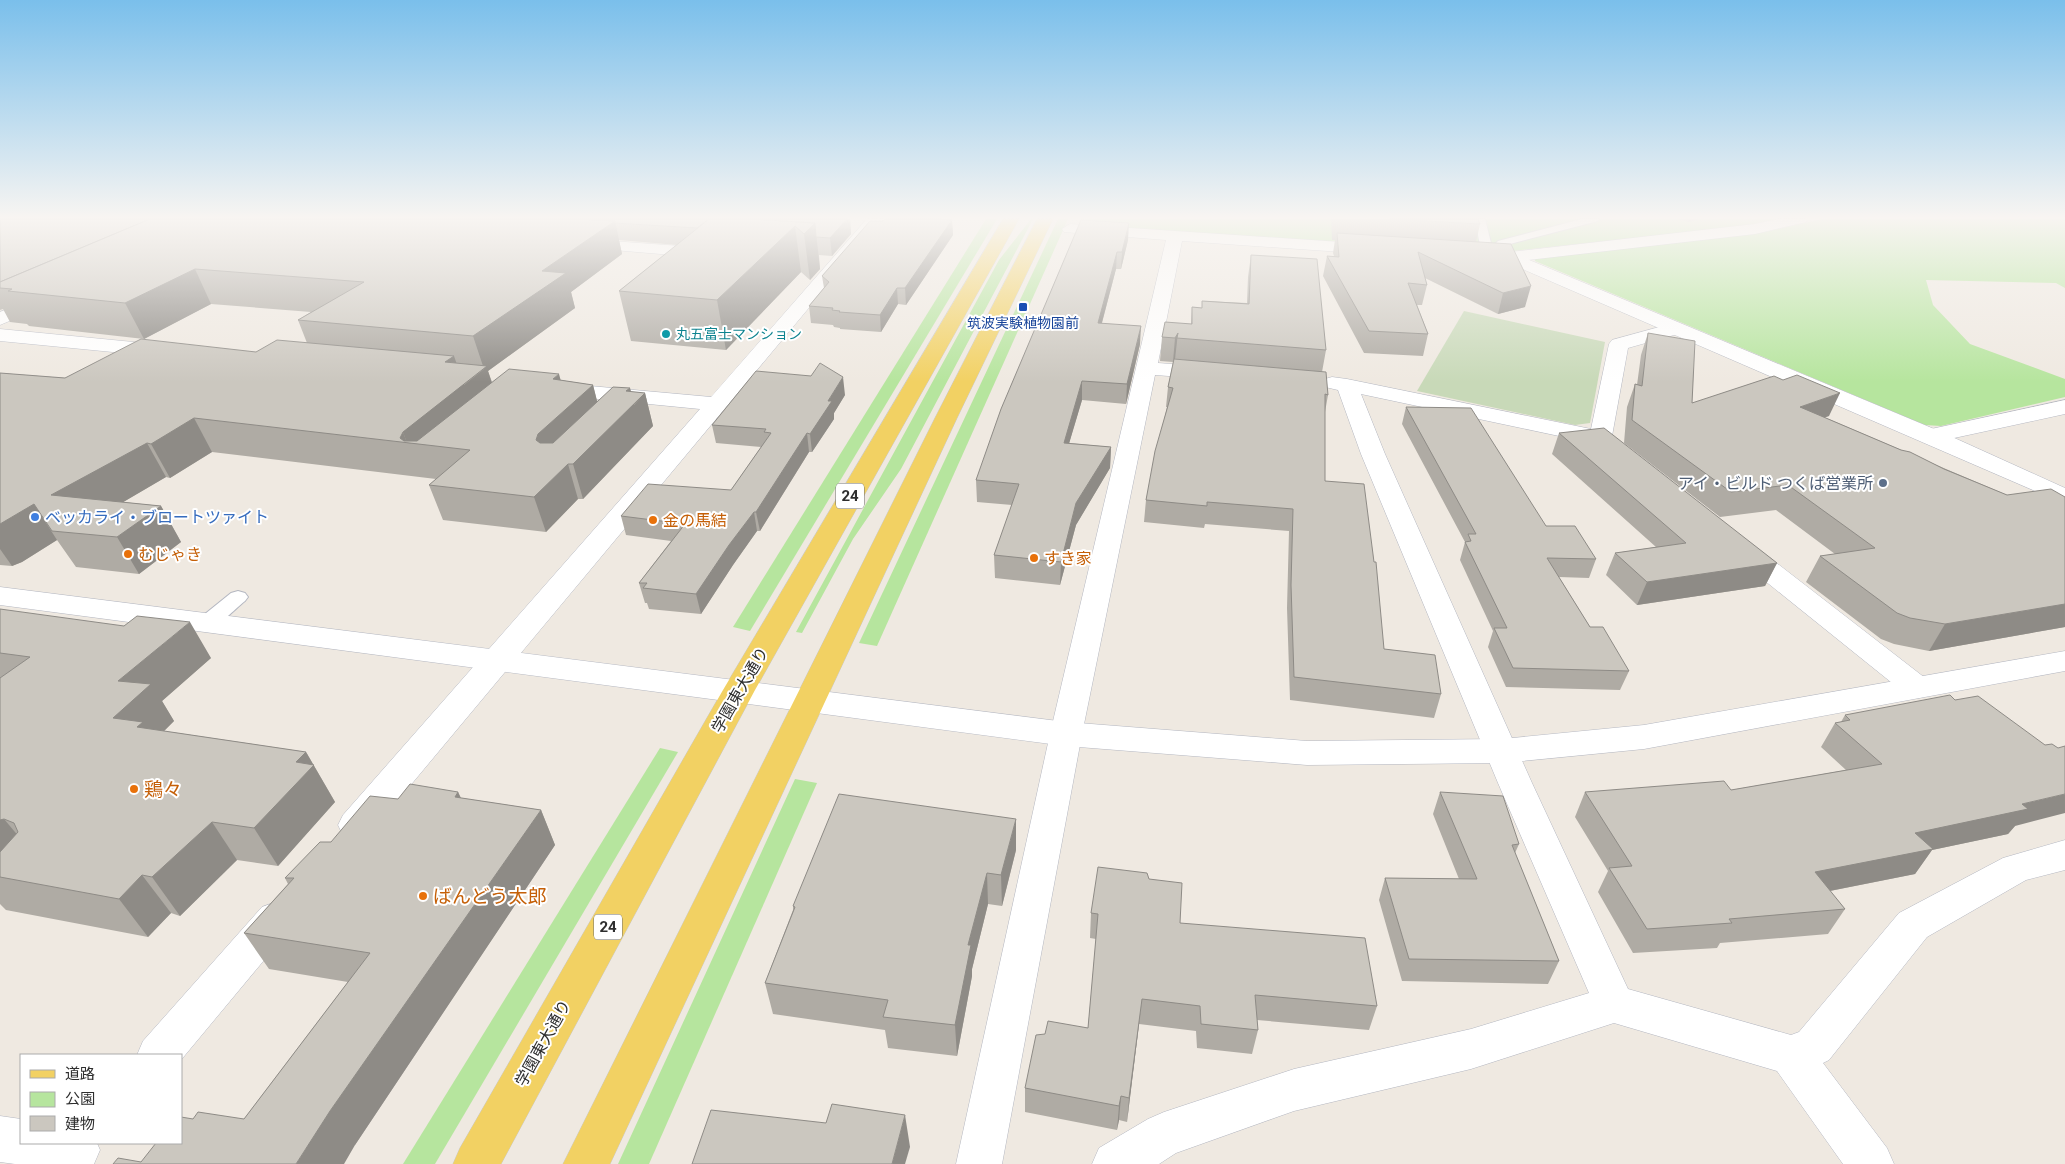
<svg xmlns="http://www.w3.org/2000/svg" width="2065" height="1164" font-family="Roboto,'Noto Sans JP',sans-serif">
  <rect width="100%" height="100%" fill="#efe9e1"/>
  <!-- green -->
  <g fill="#b6e59e">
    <polygon points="986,219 997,219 750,631 733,627"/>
    <polygon points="1031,219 1033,219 901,469 853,539 802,633 796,632 999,260"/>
    <polygon points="1058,219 1068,219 877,646 859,643"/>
    <polygon points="1086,219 1777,219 1745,226 1494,253 1083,226"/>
    <polygon points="1822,219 2065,219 2065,288 2056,283 1926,280 1933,305 1970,344 2065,379 2065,397 1941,426 1925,425 1535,261 1535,258 1765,232"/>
    <polygon points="660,748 678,752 435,1164 403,1164"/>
    <polygon points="795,779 817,783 649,1164 618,1164"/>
  </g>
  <!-- cemetery -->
  <polygon fill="#c8d9b8" points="1464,311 1605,342 1590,423 1575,425 1417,391"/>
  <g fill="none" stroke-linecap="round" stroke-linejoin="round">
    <defs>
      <g id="service">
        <polygon points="1475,219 1485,219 1492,247 1498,241 1582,219 1599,219 1598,221 1506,245 1488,259 1482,256"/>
        <path d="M238,591L245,593L248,597L245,601C232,611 217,631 200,626L197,622L200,618L231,593Z"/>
      </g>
      <g id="minor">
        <polygon points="867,219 883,219 369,835 356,839 343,835 338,825 343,815 700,409 557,395 550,393 546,389 550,385 557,383 711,397"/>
        <polygon points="1779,219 1808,219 1806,222 1755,234 1510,262 1475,260 1473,256 1475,252 1510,252 1755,224"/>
        <polygon points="1070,224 1371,244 1377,245 1379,249 1377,253 1371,254 1182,241 1158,363 1210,367 1217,369 1220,373 1217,377 1210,379 1155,375 1082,734 1002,1164 956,1164 1050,734 1166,240 1064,232 1062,229"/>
        <polygon points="584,239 708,248 714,249 716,253 714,257 708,258 578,247 576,244 578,241"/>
        <path d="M1674,323L1681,325L1684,329L1681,333L1628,348L1612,436L1634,455L1630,460C1614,464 1605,453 1592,443L1361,394L1385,454L1532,783L1628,989L1791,1035L1799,1032L1899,913L2003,858L2065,840V870L2026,880L1927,937L1829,1060L1823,1063L1887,1148L1894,1164H1843L1777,1071L1614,1023L1471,1069L1294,1111L1176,1153L1159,1164H1092L1099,1148L1148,1119L1164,1112L1294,1069L1471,1029L1589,993L1498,783L1361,454L1338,390L1325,387L1321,383L1325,379L1332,377L1347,379L1591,429L1609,344L1612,340Z"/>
        <polygon points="0,329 164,345 171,347 174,351 171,355 164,357 0,341"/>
        <polygon points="2065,400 2065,414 1931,443 1923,441 1920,436 1923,431 1931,429"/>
        <polygon points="1743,542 1752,544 1929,681 1933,688 1929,695 1918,698 1907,695 1734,556 1730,550 1734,544"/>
        <polygon points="276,902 290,907 295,918 290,929 181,1060 181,1055 137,1055 143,1041 262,907"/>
        <polygon points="0,1116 21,1119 21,1143 97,1143 100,1150 94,1164 15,1164 0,1162"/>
      </g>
      <g id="tertiary">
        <polygon points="1510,252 1939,431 2065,488 2065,504 1504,261 1502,257 1504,253"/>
        <polygon points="41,296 47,297 50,301 47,305 0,325 0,312"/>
        <polygon points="0,587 1066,722 1307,741 1502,739 1644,725 2065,651 2065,671 1644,749 1502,763 1307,765 1066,746 0,605"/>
      </g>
      <g id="primary">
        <polygon points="1003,219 1019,219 755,690 501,1164 453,1164 460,1148 723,690"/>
        <polygon points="1037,219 1053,219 957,418 610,1164 563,1164 935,418"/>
      </g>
    </defs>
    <!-- service casing -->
    <use href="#service" stroke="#b4b7c1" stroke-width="2"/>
    <!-- minor casing -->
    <use href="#minor" stroke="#b4b7c1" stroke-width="1"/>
    <!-- tertiary casing -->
    <use href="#tertiary" stroke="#b4b7c1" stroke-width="1"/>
    <!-- primary casing -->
    <use href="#primary" stroke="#c9c9c9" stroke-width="1"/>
    <!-- service -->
    <use href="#service" fill="#fff" fill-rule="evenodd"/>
    <!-- minor -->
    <use href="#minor" fill="#fff" fill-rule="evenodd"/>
    <!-- tertiary -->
    <use href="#tertiary" fill="#fff" fill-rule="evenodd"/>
    <!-- primary -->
    <use href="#primary" fill="#f2d163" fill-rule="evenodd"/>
  </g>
  <!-- wall -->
  <g fill="#afaba4">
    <polygon points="0,219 850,219 851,234 832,256 819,255 820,269 810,280 801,272 726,350 631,341 619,291 677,245 619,240 622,254 571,292 575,308 488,371 492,382 560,380 593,385 597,401 630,388 631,392 645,393 653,426 583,499 578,499 546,532 443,520 429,485 436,479 212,452 170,478 166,477 123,502 161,506 181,542 139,574 76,567 57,540 22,562 12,566 0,565 0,373 65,378 256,352 307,343 298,320 311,312 211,304 144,339 29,326 27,324 10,322 3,309 0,310"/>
    <polygon points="1331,219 1478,219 1480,224 1476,242 1525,307 1498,314 1425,278 1427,285 1422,305 1417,305 1428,334 1423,356 1364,353 1323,276 1327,256 1334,256 1333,253 1335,240 1332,240"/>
    <polygon points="1677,219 1699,219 1688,222"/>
    <polygon points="952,220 953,235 906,305 898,304 881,332 840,329 840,328 834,327 833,325 811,323 809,306 824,288 822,276 883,221"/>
    <polygon points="1081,220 1128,240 1121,269 1116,269 1102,323 1140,344 1126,404 1082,400 1069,443 1111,447 1110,468 1076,525 1060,585 995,578 994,555 1012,505 977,502 976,480"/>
    <polygon points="1251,255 1326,350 1322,372 1328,395 1325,412 1325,481 1384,649 1441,694 1434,718 1290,700 1287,608 1289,531 1205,524 1204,528 1144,522 1146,500 1167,407 1166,407 1168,387 1173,362 1160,361 1162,337 1191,324 1192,307 1202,308 1202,301 1247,303 1248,277"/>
    <polygon points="1648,333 1692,403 1829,416 1824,417 2007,495 2065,497 2065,627 1929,651 1894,644 1881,639 1806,582 1820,556 1835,554 1776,510 1720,517 1624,443 1627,407 1635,384 1637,385 1641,355"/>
    <polygon points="845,395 834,413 834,419 812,452 809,452 760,531 757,531 733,565 701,614 649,609 647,603 645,603 639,583 671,541 626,535 621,516 731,490 761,447 716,443 712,425"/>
    <polygon points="1406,407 1546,526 1596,559 1589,578 1559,577 1590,627 1629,671 1620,690 1506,687 1488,647 1493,631 1460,560 1465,542 1402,424"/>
    <polygon points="1559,433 1777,563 1765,586 1637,605 1606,575 1615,553 1656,547 1552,454"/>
    <polygon points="0,609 211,658 162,701 174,721 164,731 306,752 335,802 278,866 237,860 180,916 171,913 148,937 6,910 0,904"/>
    <polygon points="1845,715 2015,826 2008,834 1932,850 1915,874 1830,891 1845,909 1828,934 1720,943 1717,948 1633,953 1598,892 1608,871 1575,817 1585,792 1731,790 1846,770 1821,747 1835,723 1841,722"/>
    <polygon points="458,792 461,798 541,810 555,845 355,1145 141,1162 193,1119 244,1119 348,982 269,969 244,933 288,884 285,878 331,842 398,799"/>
    <polygon points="1440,792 1519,844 1515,853 1559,961 1548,984 1402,981 1379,900 1385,878 1459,879 1433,814"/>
    <polygon points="1016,850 1002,906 988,904 972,969 972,976 957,1056 888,1048 885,1030 773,1014 765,983 793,910 793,906"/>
    <polygon points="1149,879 1180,923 1377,1006 1369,1030 1257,1020 1258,1030 1252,1054 1197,1048 1196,1031 1139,1024 1127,1122 1119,1120 1117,1130 1025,1112 1025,1088 1088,1028 1096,939 1090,938 1091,913"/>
  </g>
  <!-- shaded-wall -->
  <g fill="#8e8b86">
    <polygon points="847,219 850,219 851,234 832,256 830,238"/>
    <polygon points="1689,219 1699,219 1688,222"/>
    <polygon points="952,220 953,235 906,305 905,288"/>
    <polygon points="615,221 622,254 571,292 575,308 488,371 497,399 440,446 407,443 403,432 445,362 454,356 464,385 484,369 473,336 542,271"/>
    <polygon points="815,223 820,269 810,280 804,234"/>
    <polygon points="1129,223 1128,240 1121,269 1122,252"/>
    <polygon points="795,226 801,272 726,350 717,300"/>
    <polygon points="1117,252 1116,269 1097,341 1098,323"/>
    <polygon points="195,269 211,304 144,339 125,303"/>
    <polygon points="1531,286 1525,307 1498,314 1503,293"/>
    <polygon points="897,288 898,304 881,332 880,315"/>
    <polygon points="1141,326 1140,344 1126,404 1127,384"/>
    <polygon points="1178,333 1175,359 1173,362 1175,338"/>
    <polygon points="559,374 568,407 553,379"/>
    <polygon points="843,377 845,395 834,413 834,419 812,452 810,434 828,401"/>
    <polygon points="1082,381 1082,400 1063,464 1064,443"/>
    <polygon points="593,385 601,417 546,474 536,440 538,434"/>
    <polygon points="630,388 634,405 645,393 653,426 583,499 573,464 626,391"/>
    <polygon points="1840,393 1829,416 1789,430 1800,407"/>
    <polygon points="194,418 212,452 170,478 151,444"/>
    <polygon points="403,432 407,443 402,442 400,438"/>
    <polygon points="807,433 809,452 760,531 756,512"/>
    <polygon points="147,443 166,477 74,531 51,495"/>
    <polygon points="1111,447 1110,468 1076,525 1060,585 1061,562 1076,503"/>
    <polygon points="568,464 578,499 546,532 534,497"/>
    <polygon points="34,504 57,540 22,562 12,566 0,549 0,524"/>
    <polygon points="161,506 181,542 139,574 117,537"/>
    <polygon points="754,512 757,531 733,565 701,614 696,594 729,545"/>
    <polygon points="1777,563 1765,586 1637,605 1647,582"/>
    <polygon points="2065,604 2065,627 1929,651 1945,624"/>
    <polygon points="190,622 211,658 162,701 174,721 155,740 113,718 118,681"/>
    <polygon points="306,752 335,802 278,866 254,828 296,762"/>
    <polygon points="458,792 474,827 455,797"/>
    <polygon points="2065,794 2065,813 2015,826 2008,834 1932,850 1915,874 1799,897 1815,872 1915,833 2022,804"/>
    <polygon points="541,810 555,845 355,1145 344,1164 296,1164 330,1111"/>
    <polygon points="4,819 36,857 0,877 0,820"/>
    <polygon points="1016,819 1016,850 1002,906 1001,875"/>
    <polygon points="212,822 237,860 180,916 152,877"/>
    <polygon points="987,873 988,904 972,969 972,976 957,1056 955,1025 968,945"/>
    <polygon points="142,875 171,913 148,937 119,899"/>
    <polygon points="1142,999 1139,1024 1127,1122 1129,1098"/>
    <polygon points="1121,1096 1119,1120 1117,1130 1119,1106"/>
    <polygon points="905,1115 910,1147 905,1164 892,1164"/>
  </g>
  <!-- building -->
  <g fill="#cbc7bf" stroke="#8e8b86">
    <polygon points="0,219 150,219 0,282"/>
    <polygon points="150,219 578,219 615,221 542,271 566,273 473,336 298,320 364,282 195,269 125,303 8,291 12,289 0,288 0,282"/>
    <polygon points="578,219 709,219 697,228 615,223 615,221"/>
    <polygon points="709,219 752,219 815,223 804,234 795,226 717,300 619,291"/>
    <polygon points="752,219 847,219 830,238 816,237 815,223"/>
    <polygon points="885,219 937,219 952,220 905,288 897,288 880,315 839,312 840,311 832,310 833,308 809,306 829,282 822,276 870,221 883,221"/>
    <polygon points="1389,219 1478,219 1480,224"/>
    <polygon points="1081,220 1129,223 1122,252 1117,252 1098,323 1141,326 1127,384 1082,381 1064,443 1111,447 1076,503 1061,562 994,555 1019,484 976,480 1001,409"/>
    <polygon points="1337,233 1511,244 1531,286 1503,293 1418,252 1427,285 1408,283 1428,334 1369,331 1327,256 1339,257"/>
    <polygon points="1251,255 1317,259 1326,350 1177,338 1178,333 1175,338 1162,337 1165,322 1192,324 1192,307 1202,308 1202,301 1249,304"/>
    <polygon points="1648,333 1695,341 1692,403 1774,376 1783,380 1797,375 1840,393 1800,407 1901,450 1910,452 1944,469 2007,495 2051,489 2065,497 2065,604 1945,624 1910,618 1897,613 1820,556 1875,548 1788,485 1731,492 1632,420 1635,384 1642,386"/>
    <polygon points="141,339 256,352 277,340 454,356 445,362 487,366 403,432 400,438 404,441 417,441 509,369 559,374 553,379 593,385 538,434 536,440 540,443 553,443 613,387 630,388 626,391 645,393 573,464 568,464 534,497 429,485 470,450 194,418 151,444 147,443 51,495 161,506 117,537 52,531 34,504 0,524 0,373 65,378"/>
    <polygon points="1174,359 1326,372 1328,395 1325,394 1325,481 1364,484 1374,562 1376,562 1384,649 1435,655 1441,694 1294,677 1291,585 1293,509 1207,502 1207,506 1146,500 1155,451 1173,388 1168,387"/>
    <polygon points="820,363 843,377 828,401 832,401 810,434 807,433 756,512 754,512 729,545 696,594 643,588 647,583 639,583 685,524 621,516 648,484 731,490 771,433 764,432 766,429 712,425 756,371 811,376"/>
    <polygon points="1406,407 1471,408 1546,526 1575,526 1596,559 1547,558 1590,627 1603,627 1629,671 1513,668 1494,628 1507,628 1465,542 1471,541 1468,534 1476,534"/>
    <polygon points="1604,428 1777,563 1647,582 1615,553 1686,543 1559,433"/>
    <polygon points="0,609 124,626 137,616 190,622 118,681 151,684 113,718 143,722 137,727 306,752 296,762 314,765 254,828 212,822 152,877 142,875 119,899 0,877 0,852 18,832 14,823 4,819 0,820 0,678 30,657 0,653"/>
    <polygon points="1950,695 1955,700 1978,696 2045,745 2052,744 2058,748 2065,746 2065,794 2022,804 2028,809 1915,833 1933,849 1815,872 1845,909 1729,919 1732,923 1647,929 1609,868 1632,866 1585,792 1724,781 1731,790 1882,764 1835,723 1850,720 1845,715"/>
    <polygon points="410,784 458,792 455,797 541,810 330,1111 296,1164 113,1164 118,1158 141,1162 156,1143 181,1143 181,1117 193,1119 198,1112 244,1119 370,953 244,933 294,878 285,878 320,842 331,842 370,796 398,799"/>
    <polygon points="1440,792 1503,796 1519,844 1512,845 1559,961 1409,959 1385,878 1477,879"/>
    <polygon points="839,794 1016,819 1001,875 987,873 968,945 971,945 955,1025 883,1017 888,1000 765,983 795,907 793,906"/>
    <polygon points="1098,867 1147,873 1149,879 1182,883 1180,923 1365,938 1377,1006 1255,995 1258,1030 1201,1024 1200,1006 1142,999 1129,1098 1121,1096 1119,1106 1025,1088 1036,1035 1045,1034 1048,1021 1088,1028 1098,914 1091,913"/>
    <polygon points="832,1104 905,1115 892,1164 692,1164 711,1110 826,1123"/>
  </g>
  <!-- sky -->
  <linearGradient id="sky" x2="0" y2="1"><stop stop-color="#7abfeb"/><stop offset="0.57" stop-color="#f8f5f2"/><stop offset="1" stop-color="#f8f5f2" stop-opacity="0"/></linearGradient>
  <rect width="2065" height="382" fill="url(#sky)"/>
  <!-- markers -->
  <rect fill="#1a4fb4" stroke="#fff" stroke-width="2" x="1018" y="302" width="10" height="10" rx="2.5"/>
  <circle fill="#0f9aa8" stroke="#fff" stroke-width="2" cx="666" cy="334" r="5"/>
  <circle fill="#5c6f8a" stroke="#fff" stroke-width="2" cx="1883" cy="483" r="5"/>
  <circle fill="#3f7fe0" stroke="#fff" stroke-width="2" cx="35" cy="517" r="5"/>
  <g fill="#e8710a" stroke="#fff" stroke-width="2">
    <circle cx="653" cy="520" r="5"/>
    <circle cx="128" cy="554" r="5"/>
    <circle cx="1034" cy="558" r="5"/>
    <circle cx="134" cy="789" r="5"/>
    <circle cx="423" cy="896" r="5"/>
  </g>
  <g text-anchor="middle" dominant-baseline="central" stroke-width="4" stroke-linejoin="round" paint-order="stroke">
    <!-- far-transit labels -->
    <g font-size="14" fill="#164399" stroke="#fff">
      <text x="1023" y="323">筑波実験植物園前</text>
    </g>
    <!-- far-culture labels -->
    <g font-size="14" fill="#0d838f" stroke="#fff" text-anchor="start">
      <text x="676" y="334">丸五富士マンション</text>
    </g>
    <!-- shield labels -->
    <g fill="#fff" stroke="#6d6d6d" stroke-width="1">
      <rect x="836" y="483.5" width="28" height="25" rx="4"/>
      <rect x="594" y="914.5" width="28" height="25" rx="4"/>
    </g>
    <g font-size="15" font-weight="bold" fill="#2e2e2e">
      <text x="850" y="496">24</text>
      <text x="608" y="927">24</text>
    </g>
    <!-- service labels -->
    <g font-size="16" fill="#4e5e75" stroke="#fff" text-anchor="end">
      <text x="1873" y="483">アイ・ビルド つくば営業所</text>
    </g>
    <!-- shop labels -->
    <g font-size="16" fill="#366cbe" stroke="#fff" text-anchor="start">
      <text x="45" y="517">ベッカライ・ブロートツァイト</text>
    </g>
    <!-- food labels -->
    <g font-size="16" fill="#c56008" stroke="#fff" text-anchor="start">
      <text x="663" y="520">金の馬結</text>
      <text x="138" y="554">むじゃき</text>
      <text x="1044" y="558">すき家</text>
    </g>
    <!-- street labels -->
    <g font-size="16" fill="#2e2e2e" stroke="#fff">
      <text transform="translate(740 690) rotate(-60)">学園東大通り</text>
      <text transform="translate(543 1043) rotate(-61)">学園東大通り</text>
    </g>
    <!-- near-food labels -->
    <g font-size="19" fill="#c56008" stroke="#fff" text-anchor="start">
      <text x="144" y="789">鶏々</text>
      <text x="433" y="896">ばんどう太郎</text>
    </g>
  </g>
  <!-- legend -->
  <rect x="20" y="1054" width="162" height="90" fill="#ffffff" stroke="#ababab"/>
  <rect x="30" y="1070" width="25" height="8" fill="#f2d163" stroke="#ababab"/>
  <text x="65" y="1079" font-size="15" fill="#2e2e2e">道路</text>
  <rect x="30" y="1092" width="25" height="15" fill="#b6e59e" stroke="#ababab"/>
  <text x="65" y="1104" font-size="15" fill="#2e2e2e">公園</text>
  <rect x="30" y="1116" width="25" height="15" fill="#cbc7bf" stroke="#ababab"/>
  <text x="65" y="1129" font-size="15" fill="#2e2e2e">建物</text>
</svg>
